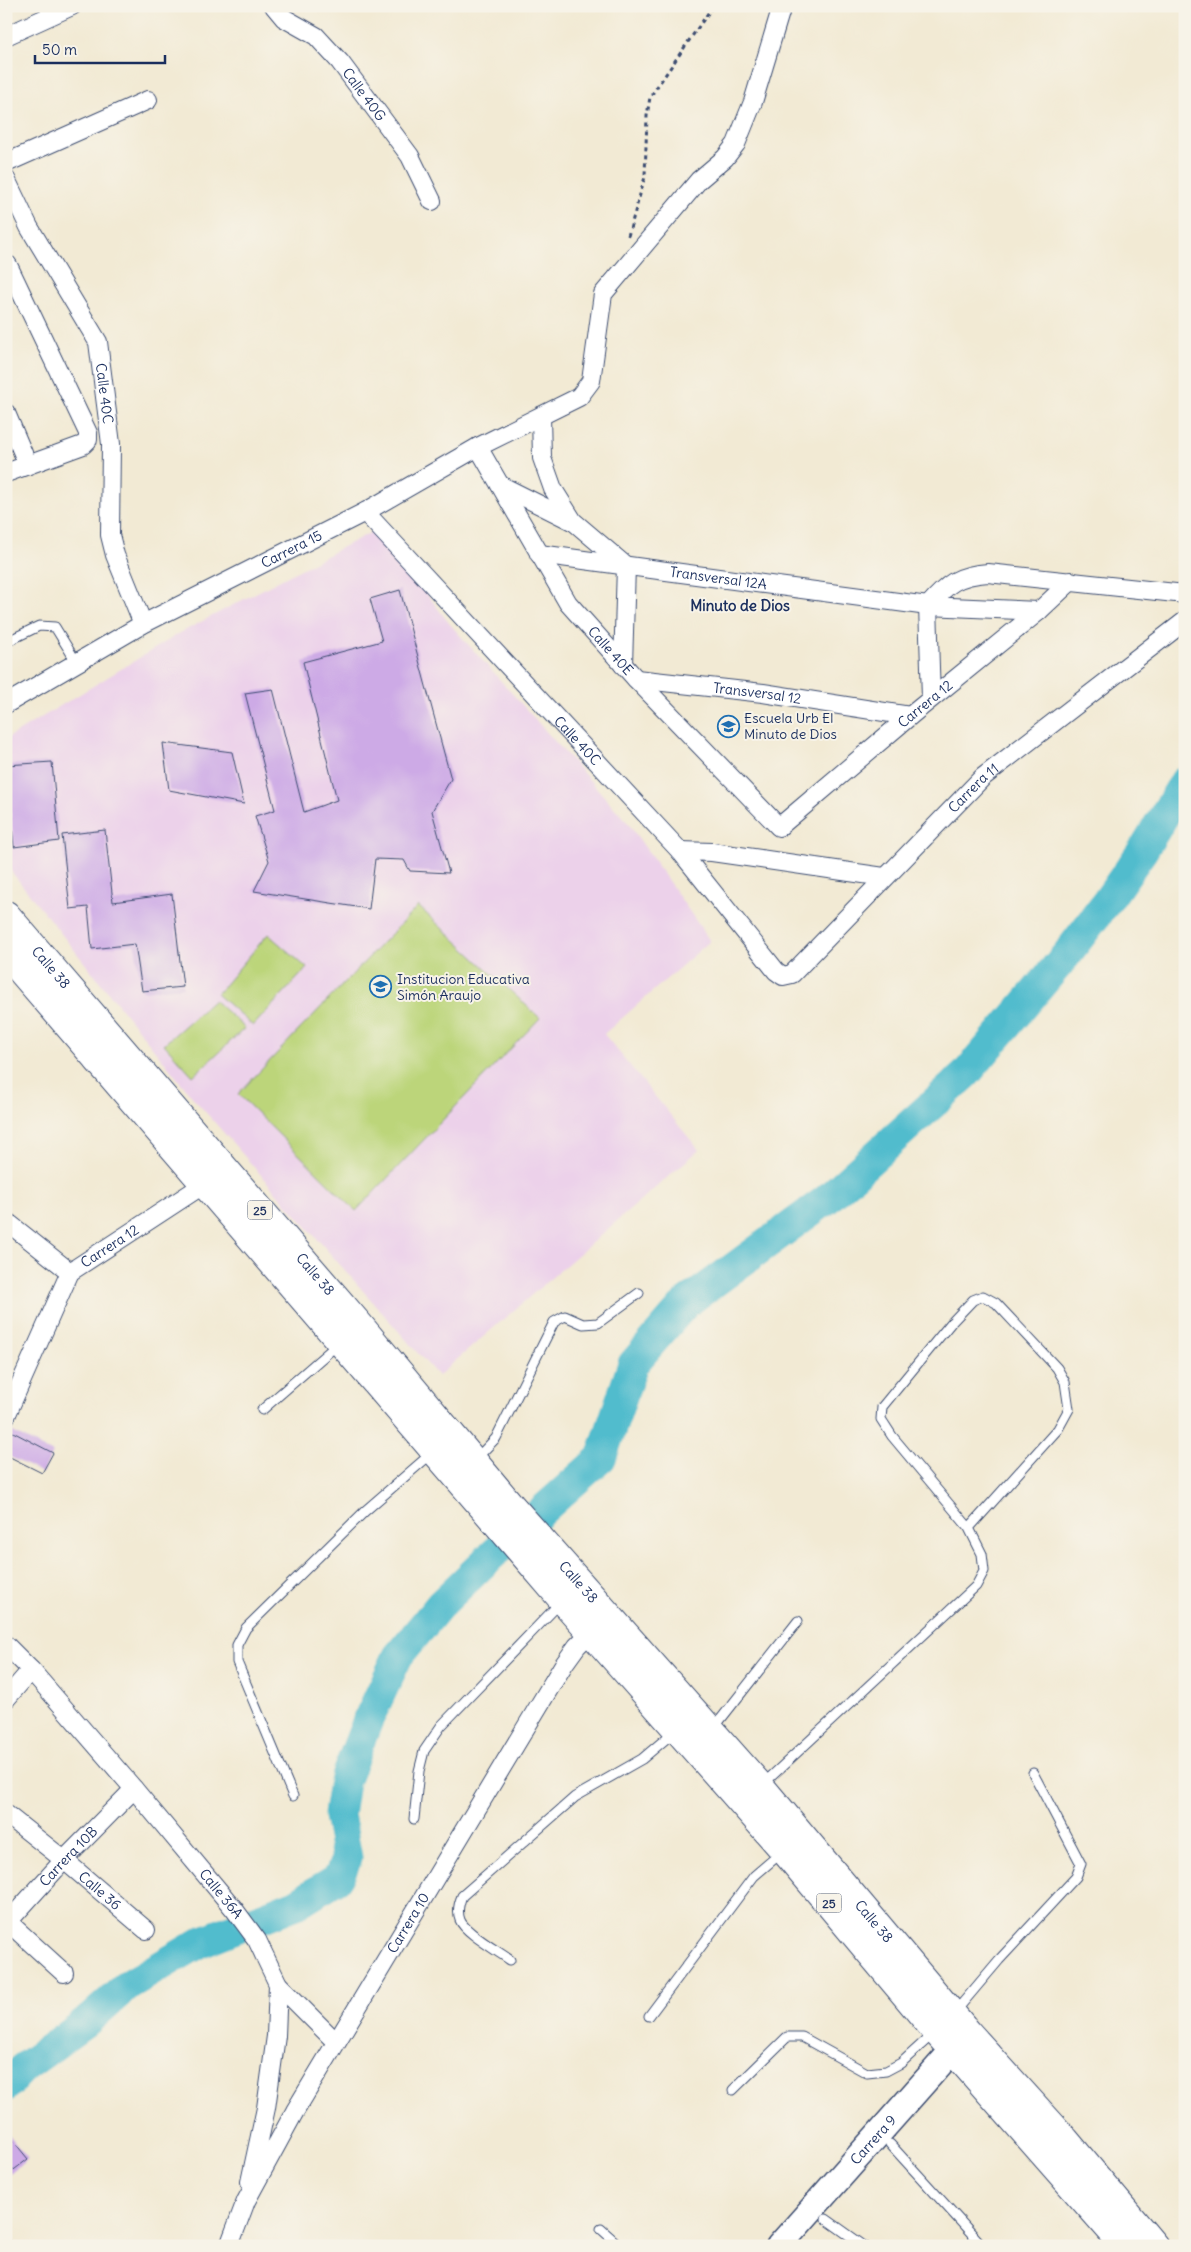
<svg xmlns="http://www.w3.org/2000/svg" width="1191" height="2252" font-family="Delius,sans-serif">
  <rect width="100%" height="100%" fill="#f7f3e8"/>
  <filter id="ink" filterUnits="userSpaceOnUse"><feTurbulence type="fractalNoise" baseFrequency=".02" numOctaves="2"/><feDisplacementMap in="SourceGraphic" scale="10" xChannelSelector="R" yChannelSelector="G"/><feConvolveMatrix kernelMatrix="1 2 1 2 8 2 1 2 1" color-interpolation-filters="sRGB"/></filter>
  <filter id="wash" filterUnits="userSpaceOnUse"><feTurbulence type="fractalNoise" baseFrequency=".0096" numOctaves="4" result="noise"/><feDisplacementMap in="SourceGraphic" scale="20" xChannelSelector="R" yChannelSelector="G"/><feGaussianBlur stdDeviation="1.12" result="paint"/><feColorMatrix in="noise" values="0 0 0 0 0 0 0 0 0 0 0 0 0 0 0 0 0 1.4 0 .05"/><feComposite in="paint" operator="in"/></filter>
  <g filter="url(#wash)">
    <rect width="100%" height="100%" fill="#f2ead4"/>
    <!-- built -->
    <polygon fill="#ecd1ea" points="377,529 449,623 628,823 710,941 604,1034 699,1150 438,1376 194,1099 6,865 6,739 182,632"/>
    <!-- green -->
    <g fill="#bcd57a" stroke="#6c826c">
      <polygon points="418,906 540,1018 356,1211 238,1094"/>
      <polygon points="268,934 307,968 253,1026 217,994"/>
      <polygon points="214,1000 245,1028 193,1076 164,1044"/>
    </g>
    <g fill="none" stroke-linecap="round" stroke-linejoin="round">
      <!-- river -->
      <polyline stroke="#51bccd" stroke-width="31" points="6,2086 23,2068 85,2023 128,1985 203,1941 296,1904 338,1878 347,1858 339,1815 344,1782 368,1720 398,1656 440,1605 490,1557 601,1458 633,1364 686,1303 826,1200 966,1074 1067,954 1108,900 1143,850 1185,781"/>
    </g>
    <g id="blocks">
      <!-- building -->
      <g fill="#cdaae6">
        <polygon points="400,590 451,779 432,811 449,873 410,871 404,860 375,859 369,909 254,891 269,861 255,816 275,810 245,693 273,689 304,812 337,800 303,662 382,641 370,599"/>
        <polygon points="163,743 232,752 244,804 169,790"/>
        <polygon points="52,762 59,841 14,847 6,765"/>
        <polygon points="105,830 113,902 172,894 183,987 142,991 135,944 92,949 88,907 70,909 62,835"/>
        <polygon points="11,1431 53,1453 42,1473 6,1455 6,1441"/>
        <polygon points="6,2132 28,2159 6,2176"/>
      </g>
    </g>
  </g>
  <g filter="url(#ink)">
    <use href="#blocks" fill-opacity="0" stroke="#3b4b70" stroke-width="1"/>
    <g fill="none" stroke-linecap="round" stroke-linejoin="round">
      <defs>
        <g id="lane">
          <polyline points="6,642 39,626 55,627 77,663"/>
          <polyline points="262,1410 339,1343"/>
          <polyline points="476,1459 496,1438 554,1322 565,1316 583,1324 598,1323 639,1293"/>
          <polyline points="713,1729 798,1621"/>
          <polyline points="762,1785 976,1586 984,1571 982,1554 969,1528 892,1436 881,1419 882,1407 951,1323 973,1300 983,1296 996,1303 1057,1368 1065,1382 1069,1409 1058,1429 969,1528"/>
          <polyline points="293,1796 237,1662 237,1645 246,1628 365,1511 432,1453"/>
          <polyline points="414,1819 419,1771 424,1751 441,1726 561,1602"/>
          <path d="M510,1960C498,1951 465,1933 460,1920C457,1912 459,1903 462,1896L575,1797L642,1759L675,1731"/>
          <polyline points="955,2012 999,1960 1076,1877 1081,1864 1033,1773"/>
          <polyline points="649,2016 754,1876 782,1852"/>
          <polyline points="733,2090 787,2037 802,2037 867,2073 886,2071 901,2063 934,2033"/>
          <polyline points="890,2144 983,2246"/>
          <polyline points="826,2219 864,2246"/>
          <polyline points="601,2229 620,2246"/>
          <polyline points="6,2243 8,2246"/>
        </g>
        <g id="street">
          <path id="s1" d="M274,6L284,18L316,36L340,62L410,156L432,201"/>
          <polyline points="6,36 72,6"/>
          <polyline points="6,163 148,100"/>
          <path id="s2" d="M6,179L29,227L98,342L111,444L110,535L115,555L143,624"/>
          <polyline points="6,413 28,465"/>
          <polyline points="541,416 542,458 553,489 573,521 626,566 623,665"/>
          <path id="s3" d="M478,447L568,603L636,679L779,827L910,716L1039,611L1071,581"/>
          <polyline points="6,473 83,445 88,440 88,433 8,265"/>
          <polyline points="500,485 572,521"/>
          <path id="s4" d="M365,512L680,851L776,971L783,976L792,974L983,777L1185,621"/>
          <path id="s5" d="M539,554L928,606L1039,611"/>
          <path id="s6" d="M636,679L763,693L910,716"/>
          <path d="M931,698L928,606C947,584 957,575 988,573L1185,594"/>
          <path id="s7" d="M6,704L143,624L365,512L478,447L579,397L591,381L603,294L699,180L725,158L736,144L753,102L782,6"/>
          <polyline points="680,851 712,852 884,877"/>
          <polyline points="6,1221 70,1272"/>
          <path id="s8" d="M6,1416L70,1272L206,1183"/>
          <path id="s9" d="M6,1645L31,1670L134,1789L234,1909L257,1940L278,1984L276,2036L266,2108L250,2182"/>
          <polyline points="6,1699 31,1670"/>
          <path id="s10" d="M6,1814L64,1860L146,1930"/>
          <polyline points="8,1922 64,1973"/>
          <path id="s11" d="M6,1924L64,1860L134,1789"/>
          <polyline points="278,1984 336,2042"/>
          <path id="s12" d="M229,2246L246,2201L295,2111L564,1664L577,1646L598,1625"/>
        </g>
        <g id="secondary">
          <path id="s13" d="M779,2246L966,2035"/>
        </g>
        <g id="highway">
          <path id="s14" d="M6,915L360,1326L511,1506L760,1786L968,2033L1065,2140L1154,2246"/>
          <polyline points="6,953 563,1600 784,1850 936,2031 1125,2246"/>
        </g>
      </defs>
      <!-- lane casing -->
      <use href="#lane" stroke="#3b4b70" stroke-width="11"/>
      <!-- street casing -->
      <use href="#street" stroke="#3b4b70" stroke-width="20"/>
      <!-- secondary casing -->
      <use href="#secondary" stroke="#3b4b70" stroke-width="28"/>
      <!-- highway casing -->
      <use href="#highway" stroke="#3b4b70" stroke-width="30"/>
      <!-- path -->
      <polyline stroke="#3b4b70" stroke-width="3" stroke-dasharray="4 4" stroke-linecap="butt" points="628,236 645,177 647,116 650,97 713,6"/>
      <!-- lane -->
      <use href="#lane" stroke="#fff" stroke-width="9"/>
      <!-- street -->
      <use href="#street" stroke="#fff" stroke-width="18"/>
      <!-- secondary -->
      <use href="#secondary" stroke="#fff" stroke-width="25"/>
      <!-- highway -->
      <use href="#highway" stroke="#fff" stroke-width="28"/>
    </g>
  </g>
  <!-- icons -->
  <defs>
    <symbol id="school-ring" viewBox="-11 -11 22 22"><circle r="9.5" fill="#f7f3e8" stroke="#1f6fb2" stroke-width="1.5"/><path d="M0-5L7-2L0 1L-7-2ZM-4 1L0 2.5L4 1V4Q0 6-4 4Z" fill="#1f6fb2"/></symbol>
    <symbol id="university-ring" viewBox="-11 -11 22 22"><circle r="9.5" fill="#f7f3e8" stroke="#1f6fb2" stroke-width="1.5"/><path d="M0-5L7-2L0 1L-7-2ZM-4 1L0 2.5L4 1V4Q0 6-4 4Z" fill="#1f6fb2"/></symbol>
  </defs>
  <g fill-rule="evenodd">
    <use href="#school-ring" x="716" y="714" width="25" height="25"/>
    <use href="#university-ring" x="368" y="974" width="25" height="25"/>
  </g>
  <g text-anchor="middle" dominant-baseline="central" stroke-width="4" stroke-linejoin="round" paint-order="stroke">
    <!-- shield labels -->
    <g fill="#f7f3e8" stroke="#5d6a87" stroke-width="1">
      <rect x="247.5" y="1200.5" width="25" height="19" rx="4"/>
      <rect x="816.5" y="1893.5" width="25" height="19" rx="4"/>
    </g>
    <g font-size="12" font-weight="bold" fill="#1b2f5e">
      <text x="260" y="1210">25</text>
      <text x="829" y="1903">25</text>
    </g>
    <!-- street labels -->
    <g font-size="14" fill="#1b2f5e" stroke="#f7f3e8">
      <text stroke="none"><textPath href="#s1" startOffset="128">Calle 40G</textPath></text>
      <text stroke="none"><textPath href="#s2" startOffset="239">Calle 40C</textPath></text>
      <text stroke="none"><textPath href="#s7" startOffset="325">Carrera 15</textPath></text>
      <text stroke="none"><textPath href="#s5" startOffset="181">Transversal 12A</textPath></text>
      <text stroke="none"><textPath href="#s3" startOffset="244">Calle 40E</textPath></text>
      <text stroke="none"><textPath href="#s6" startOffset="122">Transversal 12</textPath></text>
      <text stroke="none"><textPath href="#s3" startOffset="679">Carrera 12</textPath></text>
      <text stroke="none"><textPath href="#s4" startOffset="312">Calle 40C</textPath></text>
      <text stroke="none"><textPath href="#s4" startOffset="894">Carrera 11</textPath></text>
      <text stroke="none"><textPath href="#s14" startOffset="69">Calle 38</textPath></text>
      <text stroke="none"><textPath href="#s8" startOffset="205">Carrera 12</textPath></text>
      <text stroke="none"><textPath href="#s14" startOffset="474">Calle 38</textPath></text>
      <text stroke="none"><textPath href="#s14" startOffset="879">Calle 38</textPath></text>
      <text stroke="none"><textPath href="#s11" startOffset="92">Carrera 10B</textPath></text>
      <text stroke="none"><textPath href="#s10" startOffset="121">Calle 36</textPath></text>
      <text stroke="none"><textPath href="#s9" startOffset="329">Calle 36A</textPath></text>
      <text stroke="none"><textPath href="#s14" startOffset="1329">Calle 38</textPath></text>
      <text stroke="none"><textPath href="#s12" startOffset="370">Carrera 10</textPath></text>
      <text stroke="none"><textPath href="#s13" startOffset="142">Carrera 9</textPath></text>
    </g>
    <!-- poi labels -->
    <g font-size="14" fill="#1b2f5e" stroke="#f7f3e8" text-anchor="start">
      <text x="744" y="718">Escuela Urb El<tspan x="744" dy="16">Minuto de Dios</tspan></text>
      <text x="397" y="979">Institucion Educativa<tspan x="397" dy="16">Simón Araujo</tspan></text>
    </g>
    <!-- neighbourhood labels -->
    <g font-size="15" font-weight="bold" fill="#1b2f5e" stroke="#f7f3e8">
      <text x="740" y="605">Minuto de Dios</text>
    </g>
  </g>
  <!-- margin -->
  <rect width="1191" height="2252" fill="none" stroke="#f7f3e8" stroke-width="25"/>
  <!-- scale -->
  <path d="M35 55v8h130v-8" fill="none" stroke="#1b2f5e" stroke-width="2.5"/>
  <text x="42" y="55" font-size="15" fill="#1b2f5e" stroke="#f7f3e8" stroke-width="4" paint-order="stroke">50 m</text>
</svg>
